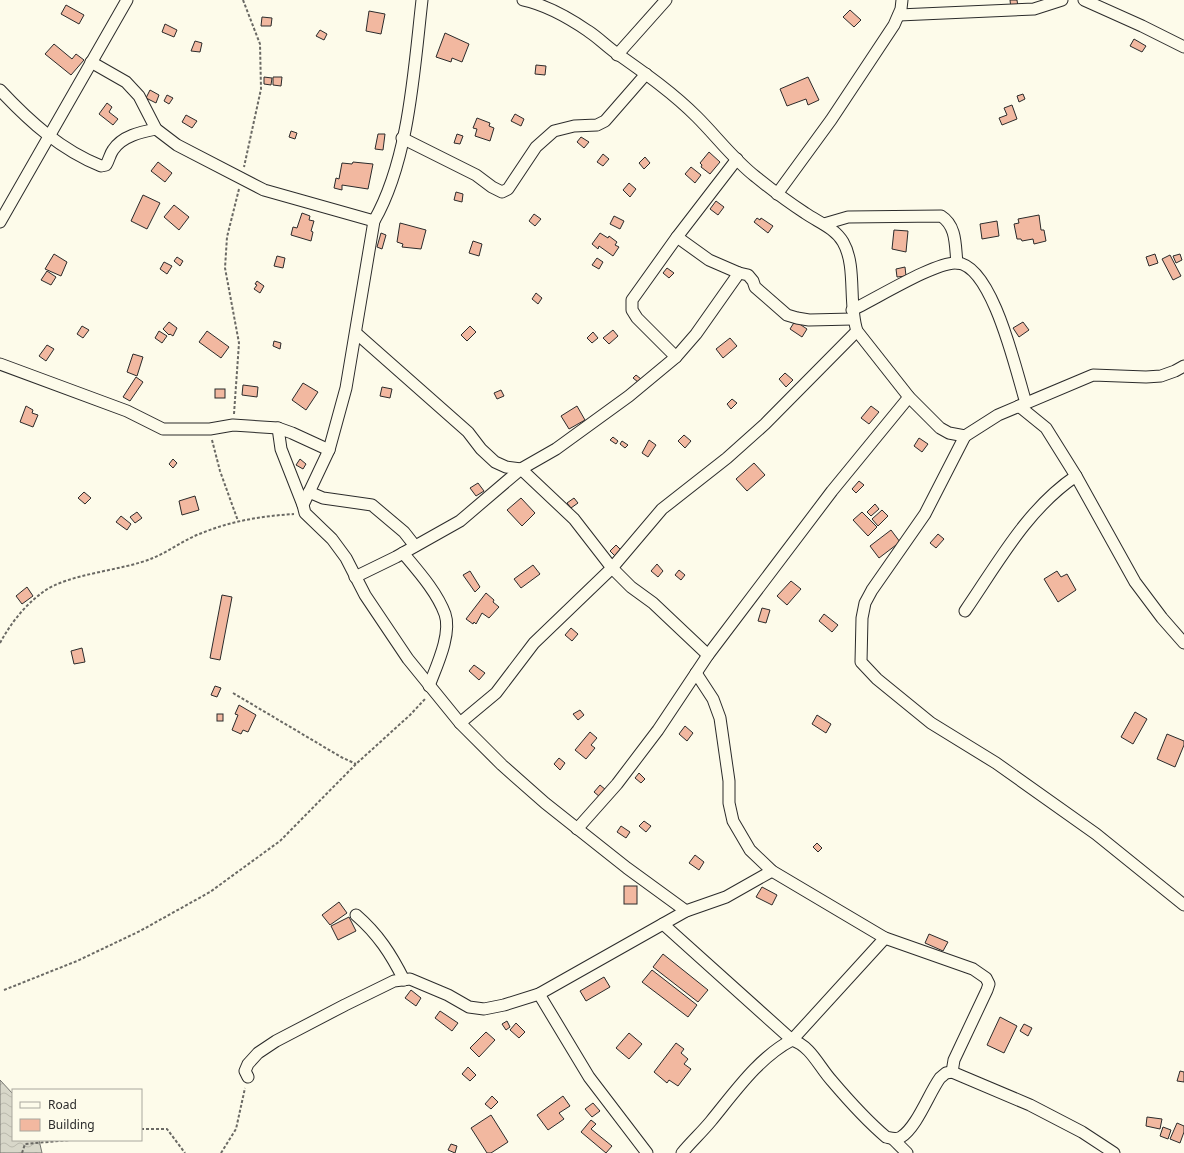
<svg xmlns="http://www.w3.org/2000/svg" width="1184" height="1153" font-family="'Noto Sans',sans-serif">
  <defs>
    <pattern id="water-waves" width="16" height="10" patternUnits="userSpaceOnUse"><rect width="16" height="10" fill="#d8d7c9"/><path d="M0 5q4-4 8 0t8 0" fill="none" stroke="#bab9ad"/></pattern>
  </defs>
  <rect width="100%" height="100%" fill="#fdfbea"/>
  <!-- water -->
  <polygon fill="url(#water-waves)" stroke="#74746e" points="0,1080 13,1094 13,1140 39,1140 42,1153 0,1153"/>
  <!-- building -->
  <g fill="#f2b8a0" stroke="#2b2b2b">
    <polygon points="1010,0 1017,0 1018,7 1011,9"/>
    <polygon points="66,5 84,15 79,24 61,14"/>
    <polygon points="850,10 861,20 854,27 843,17"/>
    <polygon points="369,11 385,14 381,34 366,31"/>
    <polygon points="262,17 272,18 271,26 261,26"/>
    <polygon points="165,24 177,30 174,37 162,32"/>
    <polygon points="320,30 327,34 324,40 316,36"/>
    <polygon points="445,33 469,44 462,62 452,58 451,62 436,57"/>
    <polygon points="1134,39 1146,46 1142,52 1130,46"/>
    <polygon points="195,41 202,43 200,52 191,51"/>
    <polygon points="54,44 72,59 76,54 84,60 71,75 45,54"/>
    <polygon points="536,65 546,66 545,75 535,74"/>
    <polygon points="264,77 272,78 271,85 264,84"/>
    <polygon points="273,77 282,77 281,86 273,85"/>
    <polygon points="808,77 819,100 808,105 806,99 787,106 780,89"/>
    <polygon points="150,90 159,95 156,103 146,98"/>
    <polygon points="1023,94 1025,99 1019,102 1017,96"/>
    <polygon points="167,95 173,98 169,104 164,101"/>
    <polygon points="107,103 112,107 109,112 118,119 113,125 99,114"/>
    <polygon points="1012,105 1017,119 1002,125 999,118 1007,115 1004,108"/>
    <polygon points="515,114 524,119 521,126 511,121"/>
    <polygon points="186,115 197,121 192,128 182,122"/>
    <polygon points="477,118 490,123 489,126 494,128 490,141 475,136 477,129 473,128"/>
    <polygon points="291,131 297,133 295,139 289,137"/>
    <polygon points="378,134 385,134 383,150 375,149"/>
    <polygon points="457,134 463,136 460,144 454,143"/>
    <polygon points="581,137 589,142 584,148 577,142"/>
    <polygon points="709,152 720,162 710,174 701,167 702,165 700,163"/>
    <polygon points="603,154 609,159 603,166 597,162"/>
    <polygon points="645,157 650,163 644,169 639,163"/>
    <polygon points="158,162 172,173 165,182 151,171"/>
    <polygon points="353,162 373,164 368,189 342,185 342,190 334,188 336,178 339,179 342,163 352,164"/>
    <polygon points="691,167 701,175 695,183 685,174"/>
    <polygon points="629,183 636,189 630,197 623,190"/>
    <polygon points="456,192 463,194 462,202 454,200"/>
    <polygon points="143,195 160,203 147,229 131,221"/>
    <polygon points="716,201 724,207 718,215 710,209"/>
    <polygon points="174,205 189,217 179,230 164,217"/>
    <polygon points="302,213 310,216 309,220 314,221 311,231 313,232 311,241 291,235 293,227 297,228"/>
    <polygon points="534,214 541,219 535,226 529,221"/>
    <polygon points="1039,215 1041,230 1044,230 1046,241 1034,244 1033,239 1022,241 1021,239 1017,239 1014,224 1019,223 1018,219"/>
    <polygon points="614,216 624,221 620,229 610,224"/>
    <polygon points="757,218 760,220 761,218 773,226 768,233 754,222"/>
    <polygon points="997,221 999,236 982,239 980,224"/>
    <polygon points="400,223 426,230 421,249 402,247 403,244 397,242"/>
    <polygon points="894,230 908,231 906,252 892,249"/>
    <polygon points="381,233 386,235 382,249 377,247"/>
    <polygon points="600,233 608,238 609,236 617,242 615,245 619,247 613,256 599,246 598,249 592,244"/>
    <polygon points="473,241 482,244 479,256 469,253"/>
    <polygon points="54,254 67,262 61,276 45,269"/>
    <polygon points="1155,254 1158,263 1149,266 1146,257"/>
    <polygon points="1180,254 1182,260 1176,263 1173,256"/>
    <polygon points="1170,255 1181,276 1173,280 1162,259"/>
    <polygon points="277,256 285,258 283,268 274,266"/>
    <polygon points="177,257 183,261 180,266 174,261"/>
    <polygon points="597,258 603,262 599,269 592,265"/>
    <polygon points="164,262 172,266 167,274 160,269"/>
    <polygon points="905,267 906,276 897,277 896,269"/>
    <polygon points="667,268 674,273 669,278 663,273"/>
    <polygon points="47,271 56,277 51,285 41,280"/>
    <polygon points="257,281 264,286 260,293 254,289 257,285 255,284"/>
    <polygon points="536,293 542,298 538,304 532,299"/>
    <polygon points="795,321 807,329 802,337 790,329"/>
    <polygon points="169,322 177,328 173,336 170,334 169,335 163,329"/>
    <polygon points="1023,322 1029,330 1019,337 1013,328"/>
    <polygon points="82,326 89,330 83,338 77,334"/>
    <polygon points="470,326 476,332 467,341 461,335"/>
    <polygon points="613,330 618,336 609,344 603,338"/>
    <polygon points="159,331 167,336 162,343 155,338"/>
    <polygon points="207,331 229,347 221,358 199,342"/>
    <polygon points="593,332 598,338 592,343 587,338"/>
    <polygon points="730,338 737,346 723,358 716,349"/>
    <polygon points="274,341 281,343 280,349 273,346"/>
    <polygon points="47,345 54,349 46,361 39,356"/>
    <polygon points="133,354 143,357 137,376 127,372"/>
    <polygon points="785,373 793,380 786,387 779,379"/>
    <polygon points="636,375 641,379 638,382 633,378"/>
    <polygon points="136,377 143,382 130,401 123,397"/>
    <polygon points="303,383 318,392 306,410 292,400"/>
    <polygon points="243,385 258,387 257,397 242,395"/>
    <polygon points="382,387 392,389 390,398 380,396"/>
    <rect x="215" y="389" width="10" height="9"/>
    <polygon points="501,390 504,396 497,399 494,393"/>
    <polygon points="732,399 737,403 731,409 727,404"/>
    <polygon points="26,406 33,410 32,413 38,415 33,427 20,422"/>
    <polygon points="577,406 585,420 569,429 561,416"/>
    <polygon points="871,406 879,412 869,424 861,418"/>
    <polygon points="684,435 691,441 685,448 678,441"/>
    <polygon points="613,437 618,441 616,444 610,440"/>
    <polygon points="919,438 928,444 922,452 914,446"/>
    <polygon points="649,440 656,445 648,457 642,453"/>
    <polygon points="622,441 628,445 625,448 620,444"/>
    <polygon points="173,459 177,463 173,468 169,464"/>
    <polygon points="300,459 306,464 303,469 296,465"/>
    <polygon points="754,463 765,475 747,491 736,479"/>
    <polygon points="859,481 864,485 856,493 852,489"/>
    <polygon points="478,483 484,491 476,496 470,488"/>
    <polygon points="84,492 91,498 85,504 78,498"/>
    <polygon points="195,496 199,510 182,515 179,501"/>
    <polygon points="521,498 535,513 522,526 507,510"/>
    <polygon points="574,498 578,503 571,508 567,503"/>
    <polygon points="875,504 879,509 871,516 867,512"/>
    <polygon points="882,510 888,516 878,526 872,519"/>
    <polygon points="137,512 142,518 135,523 130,517"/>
    <polygon points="862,512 877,527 868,536 853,520"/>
    <polygon points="121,516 131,524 127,530 116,522"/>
    <polygon points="891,530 900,542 879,558 870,546"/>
    <polygon points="938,534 944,539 936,548 930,543"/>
    <polygon points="616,545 621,550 615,556 610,551"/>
    <polygon points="657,564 663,571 658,577 651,571"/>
    <polygon points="533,565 540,574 521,588 514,579"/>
    <polygon points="679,570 685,575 681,580 675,575"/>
    <polygon points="470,571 480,587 475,592 463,575"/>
    <polygon points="1057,571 1061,577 1067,574 1076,590 1058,602 1044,579"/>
    <polygon points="791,581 801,589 787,605 777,596"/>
    <polygon points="27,587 33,596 22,604 16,596"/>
    <polygon points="486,593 494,600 493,602 499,607 489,618 482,613 476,624 474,622 473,624 466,619"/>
    <polygon points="222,595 232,597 220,660 210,658"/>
    <polygon points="762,608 770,610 766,623 758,621"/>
    <polygon points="824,614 838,625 832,632 819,621"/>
    <polygon points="571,628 578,634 572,641 565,635"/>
    <polygon points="82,648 85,662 74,664 71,651"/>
    <polygon points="474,665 485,673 479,680 469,671"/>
    <polygon points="215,686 221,688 217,697 211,695"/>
    <polygon points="239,705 256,715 248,732 243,730 241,734 232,730 238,715 235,714"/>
    <polygon points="580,710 584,715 578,720 573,714"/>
    <polygon points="1135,712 1147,719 1133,744 1121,737"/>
    <rect x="217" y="714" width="6" height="7"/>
    <polygon points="817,715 831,724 826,733 812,724"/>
    <polygon points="685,726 693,733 687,741 679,734"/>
    <polygon points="590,732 597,738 591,745 595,748 586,759 575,750"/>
    <polygon points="1167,734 1184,741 1184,745 1175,767 1157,759"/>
    <polygon points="559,758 565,763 560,770 554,764"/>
    <polygon points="639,773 645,779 641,783 635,778"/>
    <polygon points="600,785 606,790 600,797 594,792"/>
    <polygon points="644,821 651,826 646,832 639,826"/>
    <polygon points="621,826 630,832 626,838 617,832"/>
    <polygon points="817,843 822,848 818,852 813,847"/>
    <polygon points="695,855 704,862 699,870 689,863"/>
    <rect x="624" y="886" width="13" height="18"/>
    <polygon points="762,887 777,895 772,905 756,897"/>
    <polygon points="339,902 347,913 330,925 322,915"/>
    <polygon points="349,917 356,931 338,940 331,926"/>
    <polygon points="929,934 948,942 943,951 925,943"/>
    <polygon points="663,954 708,990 698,1002 653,967"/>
    <polygon points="652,970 697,1005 688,1017 642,982"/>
    <polygon points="604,977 610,987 586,1001 580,991"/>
    <polygon points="411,990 421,998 416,1006 405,998"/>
    <polygon points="440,1011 458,1023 452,1031 435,1018"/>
    <polygon points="1000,1017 1017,1026 1004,1053 987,1045"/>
    <polygon points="507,1021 510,1027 506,1030 502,1024"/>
    <polygon points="516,1023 525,1032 519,1038 510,1030"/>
    <polygon points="1024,1024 1032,1028 1028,1036 1020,1031"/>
    <polygon points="486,1032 495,1040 479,1057 470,1048"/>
    <polygon points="629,1033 642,1044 629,1059 616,1048"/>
    <polygon points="676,1043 684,1049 681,1053 688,1059 684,1064 691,1069 678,1086 669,1080 667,1083 654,1072"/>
    <polygon points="468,1067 476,1075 470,1081 462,1074"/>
    <polygon points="1180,1071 1184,1072 1184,1082 1177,1081"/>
    <polygon points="492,1096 498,1102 491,1109 485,1104"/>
    <polygon points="563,1096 570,1106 559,1113 564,1119 548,1130 537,1115"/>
    <polygon points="593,1103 600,1111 592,1117 585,1109"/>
    <polygon points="491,1115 508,1142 491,1153 487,1153 471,1128"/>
    <polygon points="1147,1117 1162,1119 1160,1129 1146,1126"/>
    <polygon points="591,1120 596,1124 591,1129 612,1146 606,1153 581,1132"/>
    <polygon points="1177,1123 1184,1126 1184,1132 1180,1143 1170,1139"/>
    <polygon points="1163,1127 1171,1130 1168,1139 1160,1136"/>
    <polygon points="451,1144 457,1146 455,1153 448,1150"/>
  </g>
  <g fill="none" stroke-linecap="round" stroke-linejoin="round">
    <defs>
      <g id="street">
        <path d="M422,0C414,70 409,160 374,221L346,388L329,450L303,505L305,513L332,539L346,558L365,595L408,659L460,723L502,765L545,803L627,868L686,911"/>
        <path d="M523,0C546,5 569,18 588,31C599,38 608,48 619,55C646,74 673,93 697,117C717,137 734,160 756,177C772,190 788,202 805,213C818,222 835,228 843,242C857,266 848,304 857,331L909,397L940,428L949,433L965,436L998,415L1093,375L1146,377L1161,376L1175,371L1184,366"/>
        <polyline points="1084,0 1142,26 1184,47"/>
        <polyline points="899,15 1034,9 1062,0"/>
        <polyline points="617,55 666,0"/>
        <polyline points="91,62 126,82 139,96 156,129 177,145 264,190 374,221"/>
        <path d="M0,90C30,122 61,150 101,166L106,165C109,160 110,154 113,150C122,136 141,132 156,129"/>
        <polyline points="402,138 476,175 492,187 502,192 508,189 536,147 554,131 574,126 597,125 605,121 646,74"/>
        <polyline points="777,194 831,120 894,25 901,9 902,0"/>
        <polyline points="0,222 127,0"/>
        <path d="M824,224L848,217L941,216C957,226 955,246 957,263"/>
        <polyline points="677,237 709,260 739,273 748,275 753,281 755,287 787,315 797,318 809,320 853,319"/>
        <path d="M852,310C874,300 936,261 957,263C993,265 1017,375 1026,403"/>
        <polyline points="356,333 468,432 481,449 495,462 506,467 521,469 556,449 629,396 676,357 696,334 739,273"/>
        <polyline points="676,357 637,318 632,310 632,300 677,237 737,159"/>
        <polyline points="0,364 127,411 163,429 210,429 233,425 278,428 292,433 329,450"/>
        <polyline points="1019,406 1046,428 1076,476 1135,582 1162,618 1184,643"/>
        <polyline points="278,428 281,449 303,505"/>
        <polyline points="965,436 925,514 872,590 865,603 862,618 861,662 877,679 931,723 996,763 1096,834 1184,905"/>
        <polyline points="309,492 323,498 372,505 404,532 415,546"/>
        <path d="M403,553C418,571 437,592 445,614C452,634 436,667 429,686"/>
        <polyline points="355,577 396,557 460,521 521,469 574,519 612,568 631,587 653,603 708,655"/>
        <path d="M965,611C998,563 1027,509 1076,476"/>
        <polyline points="696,673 713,699 720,718 729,781 729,803 733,821 750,850 772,871 885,938 973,969 986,978 989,984 987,990 954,1060 952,1072"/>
        <polyline points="460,723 496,693 534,643 612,568 662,509 727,458 765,424 857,331"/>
        <polyline points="577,829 617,784 658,730 708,655 832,491 909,397"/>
        <path d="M356,915C378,934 391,954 404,980"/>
        <polyline points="663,924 792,1040 885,938"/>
        <polyline points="539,994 589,1077 647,1153"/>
        <polyline points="248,1077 245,1071 248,1064 258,1053 276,1041 345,1005 394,981 410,979 448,995 469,1007 484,1009 504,1005 539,994 686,911 726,897 772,871"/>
        <polyline points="893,1139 907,1153"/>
        <path d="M682,1153C691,1142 702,1132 711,1121C734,1093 759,1057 792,1040C811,1046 819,1067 832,1081C849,1101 866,1120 886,1137C891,1138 896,1140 901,1137C917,1127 929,1093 940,1078L946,1073L952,1072L1030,1105L1082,1132L1114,1153"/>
      </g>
    </defs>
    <!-- street casing -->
    <use href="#street" stroke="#2b2b2b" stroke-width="13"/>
    <!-- path -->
    <g stroke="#6a6964" stroke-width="2" stroke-dasharray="3 2" stroke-linecap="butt">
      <polyline points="243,0 260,44 261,89 244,167"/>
      <polyline points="234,414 239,343 225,268 227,237 239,189"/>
      <polyline points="212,440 220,471 238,521"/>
      <path d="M0,643C11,623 24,606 43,592C69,573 122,571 153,558C170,551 185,539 202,533C231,521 262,516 294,514"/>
      <polyline points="233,693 341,757 356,764"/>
      <polyline points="4,990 77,961 140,931 210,892 280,841 356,764 410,715 425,699"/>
      <polyline points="141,1129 167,1129 185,1153"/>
      <polyline points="22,1153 25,1144 70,1140"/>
      <polyline points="221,1153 236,1129 245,1088"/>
    </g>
    <!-- street -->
    <use href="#street" stroke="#fdfbea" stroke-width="11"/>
  </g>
  <!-- legend -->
  <rect x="12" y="1089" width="130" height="52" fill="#fdfbea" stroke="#a9a89e"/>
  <rect x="20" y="1102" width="20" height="6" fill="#fdfbea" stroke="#a9a89e"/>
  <text x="48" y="1109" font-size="12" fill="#2b2b2b">Road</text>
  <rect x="20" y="1119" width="20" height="12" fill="#f2b8a0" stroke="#a9a89e"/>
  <text x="48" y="1129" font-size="12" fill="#2b2b2b">Building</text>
</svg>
